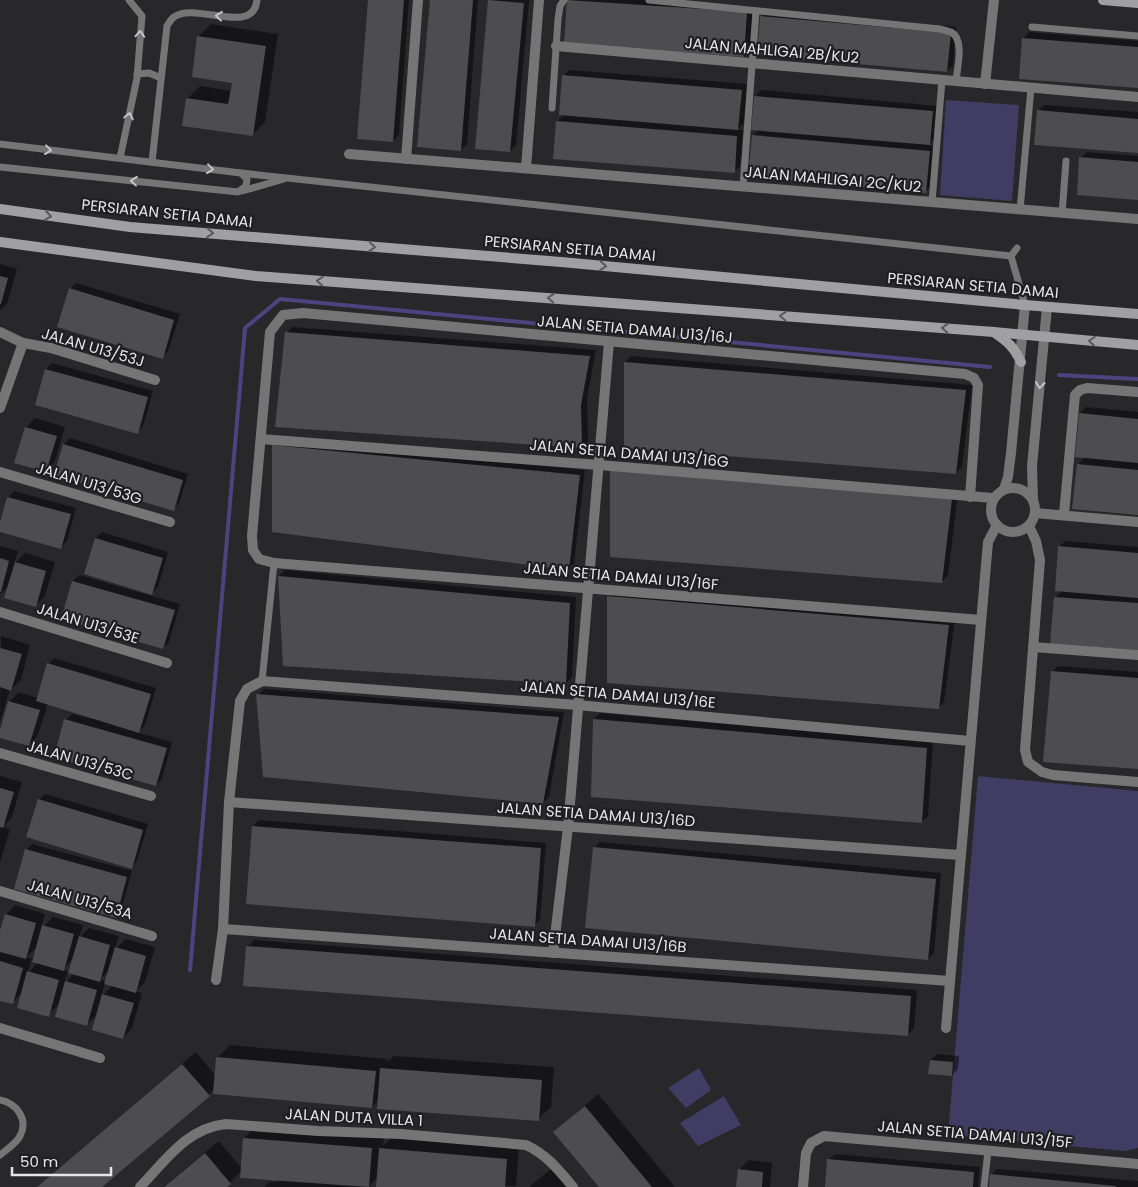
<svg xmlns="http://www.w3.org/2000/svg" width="1138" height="1187" font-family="Poppins,sans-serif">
  <rect width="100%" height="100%" fill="#28282b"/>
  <!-- green -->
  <g fill="#413c63">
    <polygon points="946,100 1019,105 1012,201 940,195"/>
    <polygon points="978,776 1138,791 1138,1148 1125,1151 948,1135"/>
    <polygon points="699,1068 711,1090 686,1108 668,1088"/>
    <polygon points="724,1096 741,1125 698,1146 680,1123"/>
  </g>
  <!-- shadow -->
  <g fill="#0007" fill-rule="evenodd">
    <polygon points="369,0 409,0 399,135 393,141"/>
    <polygon points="432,0 478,0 467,144 461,150"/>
    <polygon points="490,0 529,0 516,145 510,151"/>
    <polygon points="568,0 656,0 753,7 750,49 744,55"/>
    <polygon points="768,10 956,27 953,65 947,71 762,17"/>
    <polygon points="211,24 278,34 265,122 252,135 187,99 200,86 232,91 233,82 198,37"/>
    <polygon points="1029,32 1138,41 1138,86 1023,39"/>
    <polygon points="570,70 747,84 744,123 737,130 743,130 740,166 734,172 557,122 565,114 563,76"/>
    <polygon points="761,90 938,106 936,137 928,145 936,146 932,185 926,191 753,135 760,129 755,97"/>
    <polygon points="1044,105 1138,112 1138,152 1038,111"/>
    <polygon points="1087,152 1138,156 1138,198 1081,158"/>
    <polygon points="0,264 17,269 7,304 0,310"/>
    <polygon points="76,283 180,314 168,351 162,357 70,289"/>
    <polygon points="292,327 596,350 587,398 588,441 582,447 286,333"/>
    <polygon points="631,356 972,385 962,467 956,473 625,362"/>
    <polygon points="52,363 153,391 143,426 137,432 36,404 46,369"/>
    <polygon points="1086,407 1138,412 1138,514 1078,465 1085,457 1080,413"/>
    <polygon points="35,418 65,427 55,461 46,471 26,428"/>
    <polygon points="70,438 188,474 179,503 173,509 55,474 64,444"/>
    <polygon points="279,440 585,470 574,563 568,569 273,446"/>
    <polygon points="14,491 76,508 67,541 61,547 0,531 8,498"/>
    <polygon points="958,493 948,575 941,582 611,556"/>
    <polygon points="102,532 168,552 158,587 152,593 96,538"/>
    <polygon points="1065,541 1138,547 1138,649 1055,598 1062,591 1059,547"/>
    <polygon points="0,546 18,551 14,564 25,553 55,562 45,596 35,606 10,585 0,594"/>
    <polygon points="285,570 576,597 572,677 566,683 285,665 279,576"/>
    <polygon points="79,575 180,604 169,642 163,648 62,618 73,581"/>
    <polygon points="614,591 955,619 944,702 938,708 608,597"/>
    <polygon points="1,636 30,645 21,680 11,689 10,689 0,722"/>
    <polygon points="54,658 156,688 145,725 138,733 172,742 162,779 156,785 66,720 72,714 92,719 92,717 48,703 38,735 29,745 0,737 9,702 19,692 38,698 48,664"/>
    <polygon points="1058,666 1138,672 1138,768 1052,672"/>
    <polygon points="264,689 564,712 549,797 543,803 258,695"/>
    <polygon points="600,713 933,742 928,816 922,822 594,719"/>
    <polygon points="0,776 22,782 12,817 2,827 10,829 0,862"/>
    <polygon points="45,794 148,824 137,861 131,867 39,800"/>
    <polygon points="259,820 546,843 540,920 534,926 253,826"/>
    <polygon points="600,842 941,873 934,953 928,959 594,848"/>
    <polygon points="32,844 132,871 121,910 115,916 26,850"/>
    <path d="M15,905L45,914L41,929L53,917L83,925L79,938L89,928L119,936L115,949L126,939L155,947L145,982L136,991L142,993L132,1028L123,1038L98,1013L86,1025L60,1003L48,1015L23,992L12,1003L0,999V935L6,915ZM38,946L34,959L26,957ZM73,959L70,972L63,970L69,963ZM31,960L38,962L28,973ZM110,970L106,981L100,979ZM68,971L75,973L64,984ZM105,983L113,985L101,997Z"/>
    <polygon points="254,940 917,990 914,1029 907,1035 248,946"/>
    <polygon points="230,1045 388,1059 387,1062 394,1056 554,1067 551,1107 538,1119 379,1100 372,1107 215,1089 100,1187 37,1187 196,1052 216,1076 217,1058"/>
    <polygon points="937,1054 959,1056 958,1069 952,1075 931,1060"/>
    <polygon points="598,1094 675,1187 600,1187 555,1132"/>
    <polygon points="257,1125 384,1136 383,1146 393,1136 519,1146 516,1186 377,1187 378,1177 368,1187 264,1187 270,1182 277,1182 277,1180 241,1172 225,1187 163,1187 219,1141 242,1169 244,1138"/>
    <polygon points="835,1154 980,1167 978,1187 826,1187 829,1160"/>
    <polygon points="749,1160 772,1163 770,1187 738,1187 739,1170"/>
    <polygon points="551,1169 567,1187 529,1187"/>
    <polygon points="997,1169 1138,1181 1138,1187 990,1187 991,1175"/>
  </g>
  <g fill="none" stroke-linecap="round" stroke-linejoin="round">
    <!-- stream -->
    <g stroke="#4c437f" stroke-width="4">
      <polyline points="1059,375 1138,379"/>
      <polyline points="190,970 245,328 280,299 990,367"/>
    </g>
  </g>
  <!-- building -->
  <g fill="#4d4d50">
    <polygon points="368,0 404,0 393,142 357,139"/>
    <polygon points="430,0 473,0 461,151 417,147"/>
    <polygon points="488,0 524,3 510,152 475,149"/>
    <polygon points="567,0 747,12 744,57 564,44"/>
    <polygon points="760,16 951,33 947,72 757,55"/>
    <polygon points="197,36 266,46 253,136 182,126 186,98 228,104 232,83 192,77"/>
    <polygon points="1022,38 1138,47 1138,88 1019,79"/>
    <polygon points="562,75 742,90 738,130 559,115"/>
    <polygon points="754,96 933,111 930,145 751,130"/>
    <polygon points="1037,110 1138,119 1138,153 1034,145"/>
    <polygon points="556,121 737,136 735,173 553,159"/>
    <polygon points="752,135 930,151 926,193 748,176"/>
    <polygon points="1079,157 1138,162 1138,200 1077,195"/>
    <polygon points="0,276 8,278 1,304 0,304"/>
    <polygon points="69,288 174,320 163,359 57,327"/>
    <polygon points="285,332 590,356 581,405 582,448 275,427"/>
    <polygon points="624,362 966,390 956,474 624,448"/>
    <polygon points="45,369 148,397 138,434 35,405"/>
    <polygon points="1079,413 1138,419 1138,463 1075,457"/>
    <polygon points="25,427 57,436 46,472 14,463"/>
    <polygon points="63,444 183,480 174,511 54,475"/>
    <polygon points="272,445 580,475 569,570 272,532"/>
    <polygon points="1077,464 1138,470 1138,515 1072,509"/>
    <polygon points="610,470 952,499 942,583 610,557"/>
    <polygon points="7,497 71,514 61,549 0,532 0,522"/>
    <polygon points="95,538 163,558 152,595 84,574"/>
    <polygon points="1058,546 1138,553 1138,598 1055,591"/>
    <polygon points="0,558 9,561 1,592 0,592"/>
    <polygon points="15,562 46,571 36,607 4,598"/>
    <polygon points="278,576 570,603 566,684 283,666"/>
    <polygon points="72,581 175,610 163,649 61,619"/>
    <polygon points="607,596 949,625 939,709 607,683"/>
    <polygon points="1054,597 1138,603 1138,650 1050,644"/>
    <polygon points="0,648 22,654 11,691 0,687"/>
    <polygon points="47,663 151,694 139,733 36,701"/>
    <polygon points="1051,671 1138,678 1138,769 1043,762"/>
    <polygon points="256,694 559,717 543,804 263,777"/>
    <polygon points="8,701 40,710 29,746 0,738 0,730"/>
    <polygon points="64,719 167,748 156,786 54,757"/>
    <polygon points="593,719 927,748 922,823 591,797"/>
    <polygon points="0,788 14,792 3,828 0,827"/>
    <polygon points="38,799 143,830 132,869 26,837"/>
    <polygon points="252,826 541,848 535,927 246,904"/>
    <polygon points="593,847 936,879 928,960 585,928"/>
    <polygon points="25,849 127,877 116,918 14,889"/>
    <polygon points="5,914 36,923 26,959 0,952 0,930"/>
    <polygon points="42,925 74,934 64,971 32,962"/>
    <polygon points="79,936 110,945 100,982 68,973"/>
    <polygon points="246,946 911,996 908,1036 243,986"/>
    <polygon points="115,947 146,956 136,993 104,984"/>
    <polygon points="0,961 23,968 13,1004 0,1001"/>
    <polygon points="27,971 59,980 49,1017 17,1008"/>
    <polygon points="65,981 97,990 87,1026 55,1017"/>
    <polygon points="102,994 134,1003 123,1039 92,1030"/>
    <polygon points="216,1057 376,1071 372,1108 213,1094"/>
    <polygon points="930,1060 953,1062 952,1076 928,1074"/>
    <polygon points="182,1064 210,1096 102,1187 37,1187"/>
    <polygon points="380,1068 542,1080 539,1121 377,1109"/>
    <polygon points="585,1106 652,1187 599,1187 553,1132"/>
    <polygon points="243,1138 372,1148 369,1187 240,1178"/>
    <polygon points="379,1148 507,1159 505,1187 376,1187"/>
    <polygon points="205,1153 231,1184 227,1187 164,1187"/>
    <polygon points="827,1159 974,1172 973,1187 825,1187"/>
    <polygon points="738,1169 763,1172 762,1187 736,1187"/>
    <polygon points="990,1174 1116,1186 1116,1187 989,1187"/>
  </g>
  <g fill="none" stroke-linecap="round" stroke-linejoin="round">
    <!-- lane -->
    <g stroke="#757576" stroke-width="7">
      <path d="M649,0L940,29C943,30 948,31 951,32C965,39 957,69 956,81"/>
      <polyline points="1032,27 1138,36"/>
      <polyline points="137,74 149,73 161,78"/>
      <polyline points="552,108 558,19 560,6 564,0"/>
      <polyline points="0,144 241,173 247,179 246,186 238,192 0,167"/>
      <polyline points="120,158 137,78 142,16 129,0"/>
      <path d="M152,162L167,26C169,23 171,19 174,17C194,1 254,37 257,0"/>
      <polyline points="241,173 1011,256 1025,305"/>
      <polyline points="743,187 756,11"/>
      <polyline points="242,191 284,179"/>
      <polyline points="932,202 942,80"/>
      <polyline points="1020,210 1031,88"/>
      <polyline points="1062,214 1066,161"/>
      <polyline points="1011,256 1017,248"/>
      <polyline points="262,681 274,563"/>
      <path d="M0,1100C16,1103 29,1119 20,1136C17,1143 7,1149 0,1155"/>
      <polyline points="984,1187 988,1151"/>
    </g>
    <!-- street -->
    <g stroke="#757576" stroke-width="10">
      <polyline points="556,46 1138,97"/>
      <polyline points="985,84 994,0"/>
      <polyline points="349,154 1138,219"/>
      <polyline points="406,159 418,0"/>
      <polyline points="526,168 539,0"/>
      <polyline points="0,332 23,343 51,348 155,380"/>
      <polyline points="0,408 23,343"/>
      <polyline points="261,439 599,465 993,498"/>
      <polyline points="0,472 170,522"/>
      <circle cx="1013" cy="510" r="22"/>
      <polyline points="1004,489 1008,477 1011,453 1025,305"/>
      <polyline points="970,497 978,385 974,378 965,374 303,313 283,315 270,332 252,536 253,550 259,559 274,563 981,620"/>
      <polyline points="1033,499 1032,466 1047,307"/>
      <polyline points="1035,513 1138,522"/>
      <polyline points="1064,514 1075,395 1080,390 1087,388 1138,392"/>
      <polyline points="1029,526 1036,541 1040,560 1025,750 1028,762 1042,772 1053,775 1138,782"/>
      <polyline points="0,612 167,663"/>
      <polyline points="1033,647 1138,655"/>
      <polyline points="0,753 151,796"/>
      <polyline points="229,802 960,855"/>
      <polyline points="0,891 152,936"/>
      <polyline points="223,929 950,981"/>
      <polyline points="553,953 568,827 609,342"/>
      <polyline points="216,980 223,929 229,802 240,701 247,689 262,681 577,705 970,741"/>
      <polyline points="0,1028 100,1058"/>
      <polyline points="946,1028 988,542 997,525"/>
      <path d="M140,1187C166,1160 187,1128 226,1124L318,1131L401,1134L526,1145C547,1155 558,1169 573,1187"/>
      <polyline points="803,1187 806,1153 811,1143 824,1136 1138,1164"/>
    </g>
    <!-- secondary -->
    <g stroke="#a0a0a2" stroke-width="10">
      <polyline points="1103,0 1138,3"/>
      <polyline points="0,209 130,227 561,262 1025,305 1138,314"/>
      <polyline points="0,242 256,276 994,332 1138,345"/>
      <path d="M995,333C1008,342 1014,347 1021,362"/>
    </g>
  </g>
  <!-- one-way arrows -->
  <defs><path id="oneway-chevron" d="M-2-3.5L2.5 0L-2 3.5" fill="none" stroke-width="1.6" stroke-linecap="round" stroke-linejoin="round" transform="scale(1.25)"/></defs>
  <g stroke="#c4c4c6">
    <use href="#oneway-chevron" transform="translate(219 16) rotate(-174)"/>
    <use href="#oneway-chevron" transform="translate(140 34) rotate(-86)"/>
    <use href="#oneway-chevron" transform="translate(129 116) rotate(-78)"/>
    <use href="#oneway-chevron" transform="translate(48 150) rotate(7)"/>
    <use href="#oneway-chevron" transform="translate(210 169) rotate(7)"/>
    <use href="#oneway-chevron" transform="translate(134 181) rotate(-174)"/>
    <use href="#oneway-chevron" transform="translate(1040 385) rotate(96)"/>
  </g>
  <g stroke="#59595b">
    <use href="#oneway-chevron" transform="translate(48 216) rotate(8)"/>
    <use href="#oneway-chevron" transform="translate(210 233) rotate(5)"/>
    <use href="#oneway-chevron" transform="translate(372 247) rotate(5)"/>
    <use href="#oneway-chevron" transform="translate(603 266) rotate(5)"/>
    <use href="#oneway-chevron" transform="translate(320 281) rotate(-176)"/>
    <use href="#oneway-chevron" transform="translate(551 298) rotate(-176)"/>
    <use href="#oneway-chevron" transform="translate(783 316) rotate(-176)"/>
    <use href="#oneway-chevron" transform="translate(945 328) rotate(-176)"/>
    <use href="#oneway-chevron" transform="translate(1092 341) rotate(-175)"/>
  </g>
  <g text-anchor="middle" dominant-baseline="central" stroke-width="4.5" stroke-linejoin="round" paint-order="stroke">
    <!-- street labels -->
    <g font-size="15" fill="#e6e6e8" stroke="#1f1f21">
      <text transform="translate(772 50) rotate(5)">JALAN MAHLIGAI 2B/KU2</text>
      <text transform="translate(833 179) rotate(5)">JALAN MAHLIGAI 2C/KU2</text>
      <text transform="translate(167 213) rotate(6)">PERSIARAN SETIA DAMAI</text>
      <text transform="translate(570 248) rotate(5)">PERSIARAN SETIA DAMAI</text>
      <text transform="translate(973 285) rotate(5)">PERSIARAN SETIA DAMAI</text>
      <text transform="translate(635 329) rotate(5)">JALAN SETIA DAMAI U13/16J</text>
      <text transform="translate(93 347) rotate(16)">JALAN U13/53J</text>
      <text transform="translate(629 453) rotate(5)">JALAN SETIA DAMAI U13/16G</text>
      <text transform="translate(89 483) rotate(17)">JALAN U13/53G</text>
      <text transform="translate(621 576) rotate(5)">JALAN SETIA DAMAI U13/16F</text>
      <text transform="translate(88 623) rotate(17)">JALAN U13/53E</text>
      <text transform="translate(618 694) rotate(5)">JALAN SETIA DAMAI U13/16E</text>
      <text transform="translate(80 760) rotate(16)">JALAN U13/53C</text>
      <text transform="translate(596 814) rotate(4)">JALAN SETIA DAMAI U13/16D</text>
      <text transform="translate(80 899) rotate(16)">JALAN U13/53A</text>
      <text transform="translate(588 940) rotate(4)">JALAN SETIA DAMAI U13/16B</text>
      <text transform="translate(354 1117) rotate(3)">JALAN DUTA VILLA 1</text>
      <text transform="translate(975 1134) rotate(5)">JALAN SETIA DAMAI U13/15F</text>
    </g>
  </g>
  <!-- scale -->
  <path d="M12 1167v8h99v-8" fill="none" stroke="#e6e6e8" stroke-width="2.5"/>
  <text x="20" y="1167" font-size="15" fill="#e6e6e8" stroke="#1f1f21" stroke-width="4" paint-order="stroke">50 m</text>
</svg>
